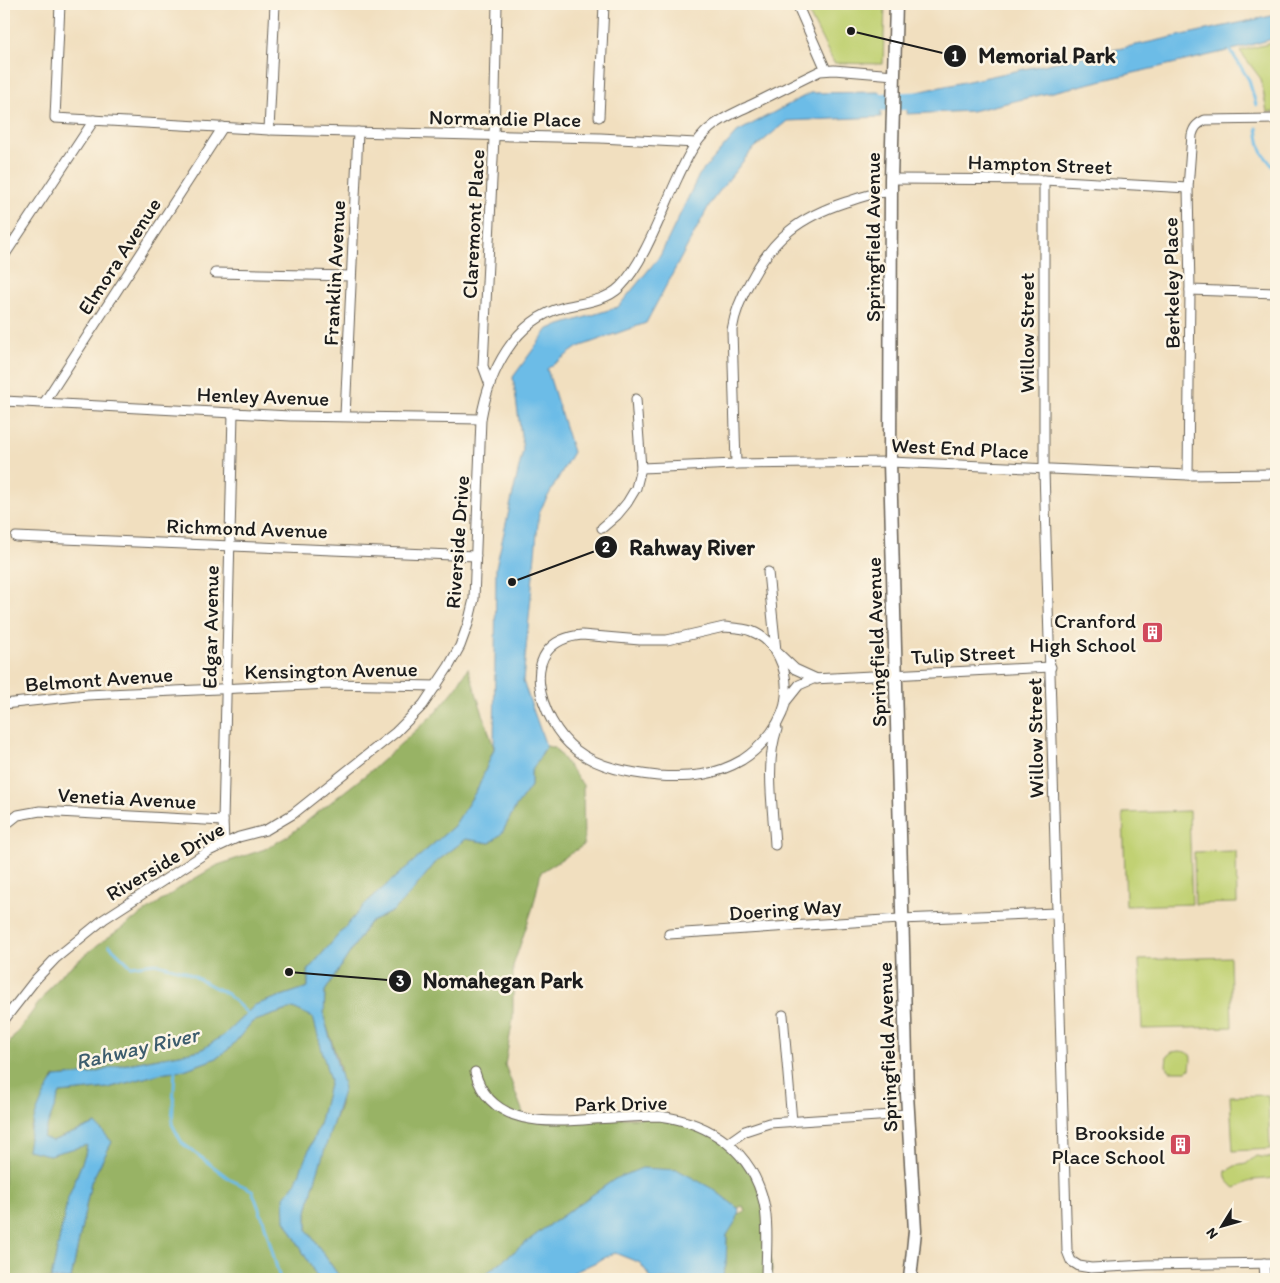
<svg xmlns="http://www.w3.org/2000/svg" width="1280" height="1283" font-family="Itim,sans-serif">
  <rect width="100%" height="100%" fill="#fcf5e5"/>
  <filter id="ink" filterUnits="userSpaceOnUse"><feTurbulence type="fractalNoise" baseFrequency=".02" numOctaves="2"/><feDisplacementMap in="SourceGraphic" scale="10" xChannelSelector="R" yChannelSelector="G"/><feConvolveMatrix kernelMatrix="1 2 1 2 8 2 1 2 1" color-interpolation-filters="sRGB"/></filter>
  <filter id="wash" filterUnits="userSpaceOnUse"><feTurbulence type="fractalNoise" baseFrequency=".0096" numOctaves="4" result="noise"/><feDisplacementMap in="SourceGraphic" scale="20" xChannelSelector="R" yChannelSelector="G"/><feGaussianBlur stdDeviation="1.12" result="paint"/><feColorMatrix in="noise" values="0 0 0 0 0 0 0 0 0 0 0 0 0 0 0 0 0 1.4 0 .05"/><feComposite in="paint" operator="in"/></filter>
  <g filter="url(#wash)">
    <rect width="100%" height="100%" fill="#f1dfbf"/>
    <!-- green -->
    <g fill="#c1d173" stroke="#6e7648">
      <polygon points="804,4 885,4 883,64 834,63"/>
      <polygon points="1276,42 1276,112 1267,112 1261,79 1240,51"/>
      <polygon points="1189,811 1192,904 1126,906 1123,813"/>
      <polygon points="1236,851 1237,903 1195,904 1194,852"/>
      <polygon points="1230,957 1232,1027 1142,1029 1139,960"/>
      <path d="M1179,1051C1194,1052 1191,1057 1190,1069L1187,1071H1170L1166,1066L1167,1056L1172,1052Z"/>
      <polygon points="1268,1095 1270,1149 1233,1151 1230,1096"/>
      <path d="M1256,1156C1277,1160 1276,1152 1276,1178L1253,1180L1235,1188C1230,1184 1224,1178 1226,1171L1235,1166L1246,1164Z"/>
    </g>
    <!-- forest -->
    <g fill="#98b365" stroke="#5a6840">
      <polygon points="468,668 494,748 547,746 555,748 583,785 584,845 541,872 533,907 513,966 513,1018 505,1065 525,1118 674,1118 728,1143 757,1182 766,1219 773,1279 722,1279 726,1265 727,1235 738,1214 745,1211 743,1206 737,1208 713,1189 615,1179 542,1230 479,1279 341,1279 307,1230 307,1212 313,1187 329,1134 340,1105 340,1068 324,1017 325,991 369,923 393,911 410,894 436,862 466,839 490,843 502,833 515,808 531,786 531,772 546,747 494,749 478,788 454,826 367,902 308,970 308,987 255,1005 224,1035 201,1050 117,1066 91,1074 54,1077 30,1129 49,1155 87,1144 85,1155 68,1198 51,1279 8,1279 4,1277 4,1050 58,977 100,943 187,883 218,865 265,849 288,836 373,769 436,712 456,688"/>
      <polygon points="293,1008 313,1016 330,1081 319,1125 295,1184 285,1220 318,1279 71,1279 91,1182 112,1142 96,1124 51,1141 42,1137 60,1093 108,1088 166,1072 184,1070 217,1058 230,1048 252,1022"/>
    </g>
    <!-- water -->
    <g fill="#6cbce7" stroke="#446c82">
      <polygon points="1276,15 1276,38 1240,48 972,111 907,114 908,94"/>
      <path d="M880,92L881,117L787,121L751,151L711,202L646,323L578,347L547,369L573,452L539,512L523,681L546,746L531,772V786L515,808L502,833L490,843L466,839L436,862L410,894L393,911L369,923L325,991L324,1017L344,1088L313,1187L307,1212V1230L341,1279H318L285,1220L284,1197L295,1184L319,1125L330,1081L313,1017L293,1008L252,1022L230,1048L217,1058L184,1070L166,1072L108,1088L60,1093L43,1137L52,1141L96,1124L112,1142L91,1182L71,1279H51L68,1198L85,1155L87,1145L49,1155L27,1150C31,1122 40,1100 55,1077L91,1074L117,1066L201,1050L224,1035L255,1005L308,987V970L367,902L454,826L478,788L494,749L496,567L523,450L513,377L548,329L618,307L660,256L699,175L737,132L810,93Z"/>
      <polygon points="642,1168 678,1170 713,1189 739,1209 737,1219 727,1235 726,1265 722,1279 652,1279 640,1263 615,1253 560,1279 479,1279 542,1230 615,1179"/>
    </g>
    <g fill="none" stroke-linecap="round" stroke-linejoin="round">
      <!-- stream -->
      <g stroke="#6cbce7" stroke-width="3">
        <polyline points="1229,48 1249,80 1256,105"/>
        <path d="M1257,128C1260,151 1261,153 1276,170"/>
        <polyline points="109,945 131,966 155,963 184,971 227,994 248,1014"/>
        <polyline points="175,1069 172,1124 182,1143 231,1180 252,1190 264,1222 280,1279"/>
      </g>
      <!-- river -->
      <polyline stroke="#6cbce7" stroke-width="18" points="857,103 931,100"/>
    </g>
  </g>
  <g filter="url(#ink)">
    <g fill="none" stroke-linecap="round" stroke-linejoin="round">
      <defs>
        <g id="street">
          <polyline points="60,4 55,118 269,130 600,138 696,143"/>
          <polyline points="797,4 826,70"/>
          <polyline points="599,117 604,4"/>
          <polyline points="269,130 275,4"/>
          <polyline points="891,179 1044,180 1188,188"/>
          <polyline points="1044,180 1044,470 1067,1251 1071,1261 1079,1266 1091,1268 1147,1265 1276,1263"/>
          <polyline points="4,256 94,120"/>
          <polyline points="215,273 351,276"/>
          <polyline points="1190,290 1276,293"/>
          <polyline points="490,385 483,366 494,138 497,4"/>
          <polyline points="4,401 290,416 481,419"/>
          <polyline points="44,403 223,127"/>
          <polyline points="345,416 358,132"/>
          <path d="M736,464L732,330C735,311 741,297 751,280C774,237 800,217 846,202C862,197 875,192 891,192"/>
          <polyline points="641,468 736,464 890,462 1188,475 1276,474"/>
          <path d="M1188,475L1190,290L1188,188L1192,135C1194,127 1197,124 1205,120L1276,119"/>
          <polyline points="602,528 617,515 627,503 636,488 641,468 636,399"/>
          <polyline points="16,537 476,556"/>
          <polyline points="768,572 776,651 795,669 817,679"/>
          <path d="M724,627C733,628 743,628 751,631C777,641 788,670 786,696C785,721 762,747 742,760C715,776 688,778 658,776C630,773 599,768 576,750C539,721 514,641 582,635L640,640H667Z"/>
          <polyline points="787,700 799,685 813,679 1051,667"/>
          <polyline points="4,704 87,695 330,684 437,686"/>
          <polyline points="4,826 18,815 40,811 223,821"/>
          <polyline points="224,842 223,821 233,413"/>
          <path d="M775,845C773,809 765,764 777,729"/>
          <polyline points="669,934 900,919 1057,913"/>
          <polyline points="783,1015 792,1122"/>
          <path d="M4,1020L36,979L56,958L104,919L209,851L239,837L266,830L293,814L396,732L423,705L449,666L460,646L468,624L474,599L481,419C489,372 514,320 564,307C582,303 606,301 620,287C644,263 663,209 678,177C686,160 694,142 709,129C721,118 737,112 751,105C774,94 797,82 820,71L834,70L894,75"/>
          <path d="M475,1072C490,1127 548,1123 594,1119C616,1118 638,1116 660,1116C711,1123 752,1151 764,1203C769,1225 766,1256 766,1279"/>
          <polyline points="728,1143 745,1131 769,1123 909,1114"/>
          <polyline points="1264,1263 1265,1279"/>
        </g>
        <polyline id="secondary" points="896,4 891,179 890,462 907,1094 915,1231 910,1279"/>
      </defs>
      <!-- street casing -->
      <use href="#street" stroke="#676055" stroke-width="11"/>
      <!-- secondary casing -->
      <use href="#secondary" stroke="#676055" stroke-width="15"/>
      <!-- street -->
      <use href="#street" stroke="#fff" stroke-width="9"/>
      <!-- secondary -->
      <use href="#secondary" stroke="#fff" stroke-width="12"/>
    </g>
  </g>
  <!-- icons -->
  <defs>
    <symbol id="building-square" viewBox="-11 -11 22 22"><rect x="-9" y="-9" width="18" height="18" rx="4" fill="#d1495b" stroke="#fcf5e5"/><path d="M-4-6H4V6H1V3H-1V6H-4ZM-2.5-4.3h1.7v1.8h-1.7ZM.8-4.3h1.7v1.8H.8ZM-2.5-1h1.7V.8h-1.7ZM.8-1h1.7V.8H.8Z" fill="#fff"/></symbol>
  </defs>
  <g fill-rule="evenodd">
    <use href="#building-square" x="1140" y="620" width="25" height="25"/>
    <use href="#building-square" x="1168" y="1132" width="25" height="25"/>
  </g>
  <g text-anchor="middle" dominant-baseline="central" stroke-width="5" stroke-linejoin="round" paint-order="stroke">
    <!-- street labels -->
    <g font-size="21" fill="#1c1c1c" stroke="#fcf5e5">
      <text transform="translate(505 118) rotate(1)">Normandie Place</text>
      <text transform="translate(1040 164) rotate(2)">Hampton Street</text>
      <text transform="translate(473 224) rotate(-87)">Claremont Place</text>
      <text transform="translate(872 237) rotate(-90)">Springfield Avenue</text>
      <text transform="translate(119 256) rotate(-57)">Elmora Avenue</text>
      <text transform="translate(334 273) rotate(-87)">Franklin Avenue</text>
      <text transform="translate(1171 283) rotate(-91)">Berkeley Place</text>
      <text transform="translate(1026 333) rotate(-90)">Willow Street</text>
      <text transform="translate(263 396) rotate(2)">Henley Avenue</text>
      <text transform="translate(960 448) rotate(3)">West End Place</text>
      <text transform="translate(247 528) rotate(2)">Richmond Avenue</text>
      <text transform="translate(457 542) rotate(-86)">Riverside Drive</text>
      <text transform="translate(210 627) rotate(-89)">Edgar Avenue</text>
      <text transform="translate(876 642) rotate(-92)">Springfield Avenue</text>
      <text transform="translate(963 654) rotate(-3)">Tulip Street</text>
      <text transform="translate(331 670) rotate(-1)">Kensington Avenue</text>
      <text transform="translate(99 679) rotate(-4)">Belmont Avenue</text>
      <text transform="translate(1035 738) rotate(-91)">Willow Street</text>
      <text transform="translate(127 798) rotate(3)">Venetia Avenue</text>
      <text transform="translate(165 861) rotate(-31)">Riverside Drive</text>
      <text transform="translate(785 909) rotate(-4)">Doering Way</text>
      <text transform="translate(887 1047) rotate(-92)">Springfield Avenue</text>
      <text transform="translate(621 1103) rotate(-1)">Park Drive</text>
    </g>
    <!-- poi labels -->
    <g font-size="21" fill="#1c1c1c" stroke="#fcf5e5" text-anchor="end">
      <text x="1136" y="620">Cranford<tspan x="1136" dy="24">High School</tspan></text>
      <text x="1165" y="1132">Brookside<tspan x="1165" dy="24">Place School</tspan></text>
    </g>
    <!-- water labels -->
    <g font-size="22" font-style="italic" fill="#3c5c6d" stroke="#fcf5e5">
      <text transform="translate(137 1048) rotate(-13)">Rahway River</text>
    </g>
  </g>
  <!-- callouts -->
  <path fill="none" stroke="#1c1c1c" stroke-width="2" d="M851 31L955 56M512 582L606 547M289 972L400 981"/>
  <g fill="#1c1c1c" stroke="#fcf5e5" stroke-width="2">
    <circle cx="851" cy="31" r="5"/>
    <circle cx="512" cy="582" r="5"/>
    <circle cx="289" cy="972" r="5"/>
    <circle cx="955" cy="56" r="12"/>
    <circle cx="606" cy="547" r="12"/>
    <circle cx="400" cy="981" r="12"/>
  </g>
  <g font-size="15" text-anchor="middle" font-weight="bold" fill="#fff">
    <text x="955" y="61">1</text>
    <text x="606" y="552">2</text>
    <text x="400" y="986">3</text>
  </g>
  <g font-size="22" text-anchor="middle" font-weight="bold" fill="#1c1c1c" stroke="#fcf5e5" stroke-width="5" stroke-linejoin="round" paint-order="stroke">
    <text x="1047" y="63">Memorial Park</text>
    <text x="692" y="555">Rahway River</text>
    <text x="503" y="988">Nomahegan Park</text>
  </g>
  <!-- margin -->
  <rect width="1280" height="1283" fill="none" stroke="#fcf5e5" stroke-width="20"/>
  <!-- north arrow -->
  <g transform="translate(1222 1226) rotate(233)" stroke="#fcf5e5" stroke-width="4" paint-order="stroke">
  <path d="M0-4L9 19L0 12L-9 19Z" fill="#1c1c1c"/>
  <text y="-8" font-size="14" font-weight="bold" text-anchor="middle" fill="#1c1c1c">N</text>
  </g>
</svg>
